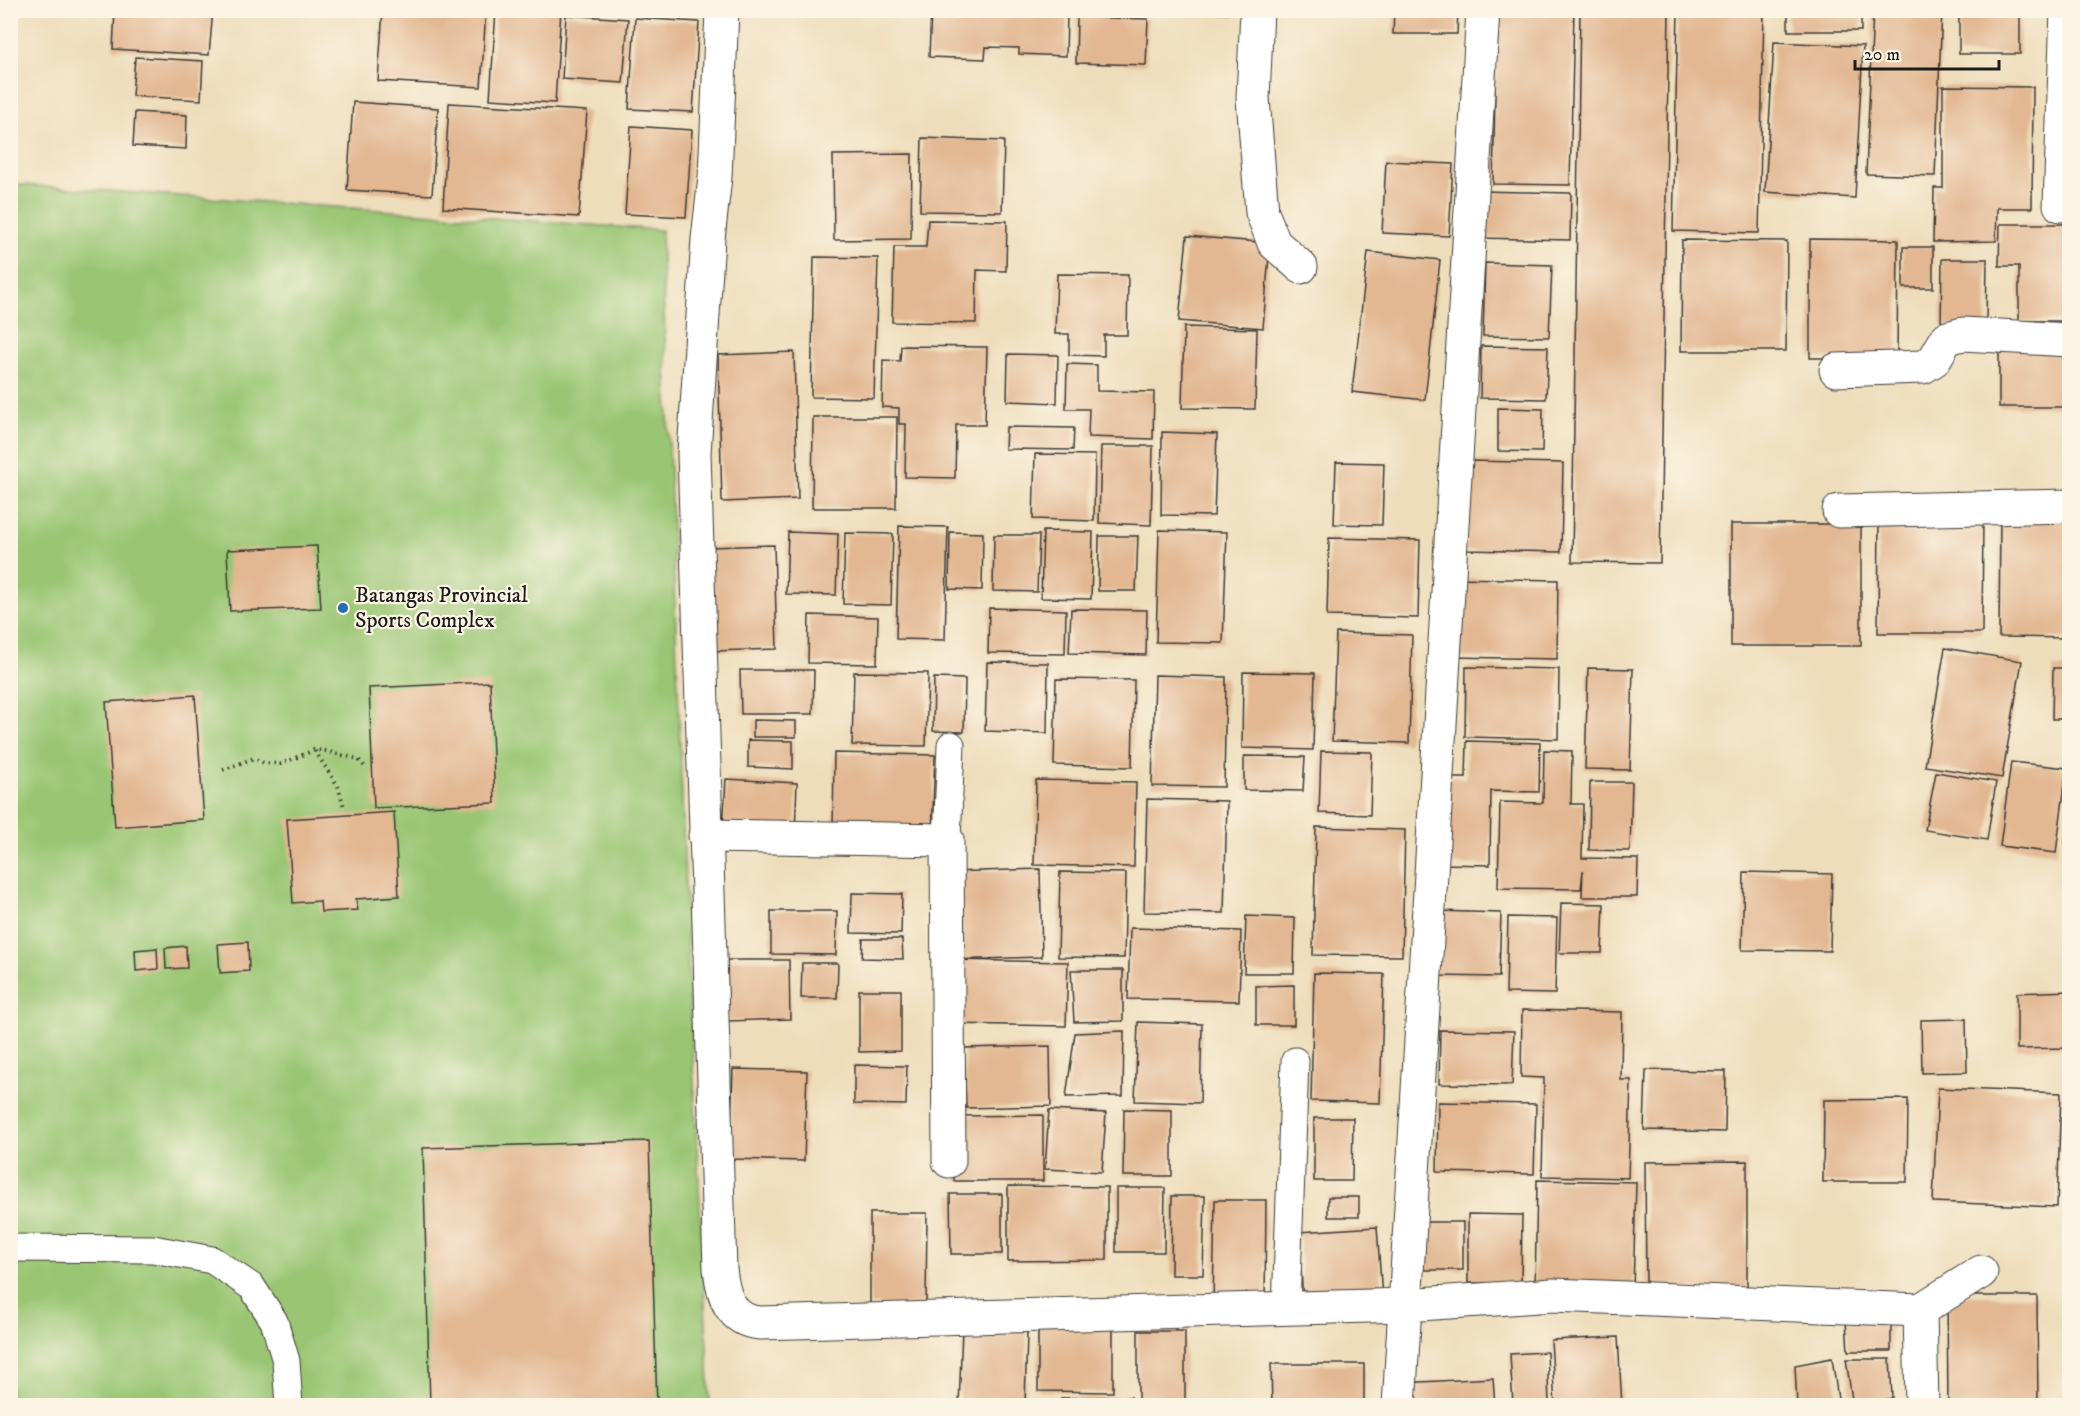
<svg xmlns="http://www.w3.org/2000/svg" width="2080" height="1416" font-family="'IM FELL DW Pica',serif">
  <rect width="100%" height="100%" fill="#fcf5e5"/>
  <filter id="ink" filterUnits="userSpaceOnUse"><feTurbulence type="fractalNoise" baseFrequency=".0167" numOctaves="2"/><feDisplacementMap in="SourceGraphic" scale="12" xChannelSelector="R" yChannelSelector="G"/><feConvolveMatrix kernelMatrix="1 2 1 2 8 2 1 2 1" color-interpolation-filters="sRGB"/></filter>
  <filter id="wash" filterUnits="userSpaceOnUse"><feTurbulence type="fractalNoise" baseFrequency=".008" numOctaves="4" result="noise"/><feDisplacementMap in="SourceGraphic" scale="24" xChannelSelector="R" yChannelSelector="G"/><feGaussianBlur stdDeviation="1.35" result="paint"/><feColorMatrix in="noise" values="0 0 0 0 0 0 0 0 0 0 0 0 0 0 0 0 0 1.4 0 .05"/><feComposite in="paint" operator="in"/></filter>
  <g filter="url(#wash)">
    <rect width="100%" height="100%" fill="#edb"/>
    <!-- green -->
    <polygon fill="#9ac673" stroke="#5b7148" stroke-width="1.5" points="10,184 661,230 689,987 710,1405 11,1405"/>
    <g id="blocks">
      <!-- building -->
      <g fill="#e2b792">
        <polygon points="115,10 213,10 209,55 113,49"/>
        <polygon points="383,10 486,10 481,87 378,81"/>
        <polygon points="496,10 561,10 555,103 490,99"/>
        <polygon points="931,10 1024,10 1023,14 1067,15 1066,56 1019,54 1019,48 986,47 985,59 929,57"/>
        <rect x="1170" y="10" width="62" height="3"/>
        <polygon points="1394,10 1458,10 1457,34 1393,34"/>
        <polygon points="1497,10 1574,10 1570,185 1493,184"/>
        <polygon points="1580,10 1669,10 1660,563 1572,562"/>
        <polygon points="1678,10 1764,10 1759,233 1673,231"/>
        <rect x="1788" y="10" width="73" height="21"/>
        <polygon points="1873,10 1942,10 1935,176 1866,174"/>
        <rect x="1959" y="10" width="61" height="44"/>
        <polygon points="566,15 628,19 623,83 562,79"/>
        <polygon points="1077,17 1148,19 1146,65 1076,63"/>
        <polygon points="635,18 699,22 693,112 629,109"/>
        <polygon points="1774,42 1863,46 1855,198 1765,192"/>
        <polygon points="135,57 203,61 201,100 132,96"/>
        <polygon points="1943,86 2033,87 2032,208 1997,208 1996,241 1933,242 1934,188 1943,188"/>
        <polygon points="353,102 438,108 432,195 347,190"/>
        <polygon points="449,103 587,111 579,217 443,208"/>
        <polygon points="135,112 187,115 186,149 133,146"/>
        <polygon points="631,126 692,130 686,217 625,214"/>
        <polygon points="922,138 1004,141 1002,212 920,211"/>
        <polygon points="912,154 911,239 834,240 833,155"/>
        <polygon points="1386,161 1453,164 1449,236 1382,233"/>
        <polygon points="1481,191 1571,193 1570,240 1480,238"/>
        <polygon points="928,220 1007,221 1006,271 977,270 976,323 892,322 894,247 926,247"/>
        <polygon points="2000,224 2067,224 2070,321 2019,321 2019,266 1999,266"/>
        <polygon points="1187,236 1270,243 1263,328 1179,321"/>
        <polygon points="1810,239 1898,240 1897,358 1810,358"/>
        <polygon points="1682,240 1787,241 1786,351 1681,351"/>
        <rect x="1903" y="247" width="30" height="41"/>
        <polygon points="1368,252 1440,260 1425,400 1352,392"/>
        <polygon points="814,257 878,258 874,398 811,397"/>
        <polygon points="1942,259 1987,259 1986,326 1941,326"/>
        <polygon points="1485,263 1552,265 1549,337 1483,336"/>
        <polygon points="1057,274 1128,275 1127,335 1104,335 1104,356 1069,355 1069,334 1055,334"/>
        <polygon points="1184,327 1257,329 1255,409 1182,408"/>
        <polygon points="1999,345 2067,346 2067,407 1999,407"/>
        <polygon points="901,346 987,347 985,425 956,425 955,478 905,477 906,424 899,424 899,408 882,407 883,360 900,361"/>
        <polygon points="1481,346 1548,347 1546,399 1480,398"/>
        <polygon points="794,352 798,499 722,502 718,355"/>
        <polygon points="1008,354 1058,355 1057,403 1007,401"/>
        <polygon points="1067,364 1097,365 1097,391 1154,392 1153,439 1088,437 1089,409 1066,409"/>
        <polygon points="1498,408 1543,409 1542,452 1498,451"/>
        <polygon points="813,417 897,417 896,508 812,508"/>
        <polygon points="1006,427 1074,428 1073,450 1005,449"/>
        <polygon points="1162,432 1217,434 1214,516 1161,515"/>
        <polygon points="1101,446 1153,446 1151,525 1099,523"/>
        <polygon points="1035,454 1095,455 1094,521 1033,519"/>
        <polygon points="1468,461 1563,463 1561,552 1466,550"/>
        <polygon points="1336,462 1384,463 1382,525 1334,524"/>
        <polygon points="2000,514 2070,515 2070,638 1999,637"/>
        <polygon points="1879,515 1983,515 1982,633 1878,633"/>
        <rect x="1731" y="524" width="130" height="122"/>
        <polygon points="899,526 948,527 945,640 896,639"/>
        <polygon points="1159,530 1227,532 1223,643 1156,642"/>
        <polygon points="1043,531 1093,532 1091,599 1041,598"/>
        <polygon points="788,532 838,534 836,595 786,594"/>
        <polygon points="950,532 983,533 982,590 949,589"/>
        <polygon points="845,533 893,534 891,605 843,604"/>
        <polygon points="994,535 1039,535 1037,592 993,591"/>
        <polygon points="1099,536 1138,536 1136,591 1098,591"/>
        <polygon points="1329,538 1420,540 1418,618 1327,616"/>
        <polygon points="774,545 777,649 712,651 710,547"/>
        <polygon points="317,546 321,608 230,611 227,550"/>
        <polygon points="1452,578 1558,580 1557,659 1450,657"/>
        <polygon points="989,608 1066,610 1065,654 988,653"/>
        <polygon points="1071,609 1147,610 1146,655 1069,653"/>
        <polygon points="809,615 878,617 877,664 808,663"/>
        <polygon points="1336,633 1412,635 1409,743 1332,741"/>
        <polygon points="1945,648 2022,661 2002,778 1925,766"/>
        <polygon points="987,662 1048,663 1047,733 985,731"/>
        <polygon points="1466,667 1559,669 1558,739 1465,737"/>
        <polygon points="1588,668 1633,669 1630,770 1585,769"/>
        <polygon points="2053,668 2070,668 2070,719 2052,719"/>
        <polygon points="740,670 814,670 813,714 741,714"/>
        <polygon points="854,672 928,673 926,746 852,745"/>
        <polygon points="1243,672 1315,673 1313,750 1242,748"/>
        <polygon points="1155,675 1226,677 1224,787 1152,786"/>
        <polygon points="934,678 965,679 964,732 933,731"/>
        <polygon points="1056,679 1134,680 1132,767 1054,765"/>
        <polygon points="490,682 495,803 374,808 369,688"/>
        <polygon points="195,695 204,820 115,827 106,702"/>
        <polygon points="753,720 796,721 796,737 753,737"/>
        <polygon points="748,740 793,741 793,769 748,767"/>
        <polygon points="1467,741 1540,743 1539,792 1491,791 1490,865 1440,864 1442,778 1466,778"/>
        <polygon points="1544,750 1572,751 1571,804 1583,804 1582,858 1638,859 1637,897 1582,897 1583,870 1581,889 1498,888 1500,802 1543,803"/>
        <polygon points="1321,751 1372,752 1370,815 1319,813"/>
        <polygon points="834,753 935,755 932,834 833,832"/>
        <polygon points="1244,756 1305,757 1303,791 1244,790"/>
        <polygon points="2011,762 2067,768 2056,853 2000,846"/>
        <polygon points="1936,772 1996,782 1987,840 1925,830"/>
        <polygon points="726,779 797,783 795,832 723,828"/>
        <polygon points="1036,780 1136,782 1134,867 1034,865"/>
        <polygon points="1590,782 1632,782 1630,851 1589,850"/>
        <polygon points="1147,799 1227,801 1224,913 1144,912"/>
        <polygon points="394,812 399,896 356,899 358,910 321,912 320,901 293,903 287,819"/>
        <polygon points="2068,819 2070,819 2070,843 2065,843"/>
        <polygon points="1316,827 1405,830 1402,956 1313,955"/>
        <polygon points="1040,869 1042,957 953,960 951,872"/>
        <polygon points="1060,872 1126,873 1124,958 1058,957"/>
        <polygon points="1744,872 1832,874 1830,951 1742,950"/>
        <polygon points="852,893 902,894 901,934 851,933"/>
        <polygon points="1561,903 1604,904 1602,953 1559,953"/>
        <polygon points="771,911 837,911 836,955 771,954"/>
        <polygon points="1437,911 1501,913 1499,977 1436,976"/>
        <polygon points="1246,916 1295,918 1294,973 1244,973"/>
        <polygon points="1508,917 1557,918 1555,994 1506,993"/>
        <polygon points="1130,928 1241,931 1239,1001 1128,999"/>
        <polygon points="863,939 902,939 903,959 862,958"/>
        <polygon points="248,942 249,971 220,973 218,944"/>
        <polygon points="186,946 187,968 166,969 165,948"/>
        <polygon points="157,948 158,969 136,971 135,950"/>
        <polygon points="727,960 789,960 790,1019 728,1021"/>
        <polygon points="951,960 1068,962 1066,1026 950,1024"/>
        <polygon points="802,963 838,963 837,998 801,998"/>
        <polygon points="1071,970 1123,970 1123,1021 1074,1022"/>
        <polygon points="1314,973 1384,974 1380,1103 1311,1101"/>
        <polygon points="1294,985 1294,1025 1256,1025 1256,986"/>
        <polygon points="859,990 901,990 901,1051 859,1052"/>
        <polygon points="2070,991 2070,1048 2017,1049 2017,993"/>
        <polygon points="1522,1010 1622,1012 1621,1080 1631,1080 1628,1178 1542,1176 1544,1078 1521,1077"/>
        <polygon points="1966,1019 1967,1072 1922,1073 1921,1020"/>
        <polygon points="1138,1022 1202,1024 1200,1103 1135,1101"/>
        <polygon points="1440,1030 1514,1031 1512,1085 1439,1084"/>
        <polygon points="1124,1031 1123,1096 1066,1097 1075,1033"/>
        <polygon points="1050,1046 1051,1106 966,1108 964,1048"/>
        <polygon points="854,1065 907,1066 906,1105 854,1104"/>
        <polygon points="733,1069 807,1071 804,1161 730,1159"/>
        <polygon points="1646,1070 1726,1071 1725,1132 1644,1130"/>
        <polygon points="1938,1088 2061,1093 2057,1207 1933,1202"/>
        <polygon points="1908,1099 1907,1182 1823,1182 1824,1100"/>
        <polygon points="1438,1102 1536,1104 1534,1174 1437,1172"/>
        <polygon points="1124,1109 1172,1110 1172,1176 1123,1176"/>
        <polygon points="1049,1110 1106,1113 1102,1172 1045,1169"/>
        <polygon points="1043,1115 1043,1181 954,1181 954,1116"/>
        <polygon points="1314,1118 1353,1118 1352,1181 1314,1181"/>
        <polygon points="649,1141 657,1406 430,1406 423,1148"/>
        <polygon points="1747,1161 1747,1288 1646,1289 1645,1162"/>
        <polygon points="1537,1180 1636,1182 1633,1292 1535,1290"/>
        <polygon points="1008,1186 1107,1187 1107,1260 1008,1261"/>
        <polygon points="1116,1188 1165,1188 1164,1252 1116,1252"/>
        <polygon points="950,1194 1002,1194 1002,1254 951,1254"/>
        <polygon points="1172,1196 1205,1196 1203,1275 1171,1275"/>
        <rect x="1328" y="1197" width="31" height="20"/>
        <polygon points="1215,1200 1266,1200 1265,1304 1213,1303"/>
        <polygon points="870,1213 927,1213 926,1305 870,1305"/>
        <polygon points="1468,1214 1522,1215 1521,1283 1468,1283"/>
        <rect x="1413" y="1222" width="50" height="48"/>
        <polygon points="1377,1227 1382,1297 1303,1303 1299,1232"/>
        <polygon points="1947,1296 2037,1296 2038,1406 1948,1406"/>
        <polygon points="1891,1319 1891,1351 1848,1351 1846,1321"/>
        <polygon points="1038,1321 1113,1321 1113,1392 1038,1391"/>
        <polygon points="962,1329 1027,1331 1025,1406 959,1406"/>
        <rect x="1138" y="1331" width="47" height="75"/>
        <polygon points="1618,1337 1622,1406 1555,1406 1551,1340"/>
        <polygon points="1547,1352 1549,1402 1513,1405 1510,1354"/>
        <polygon points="1832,1358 1839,1406 1797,1406 1795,1365"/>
        <polygon points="1846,1359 1890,1359 1892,1398 1853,1406"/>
        <polygon points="1271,1364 1364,1364 1364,1406 1272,1406"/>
        <polygon points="1493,1378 1495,1406 1404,1406 1403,1383"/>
        <polygon points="1131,1397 1131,1406 1061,1406 1061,1398"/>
      </g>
    </g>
  </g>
  <g filter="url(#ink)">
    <use href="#blocks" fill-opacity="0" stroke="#3c3934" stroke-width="1.5"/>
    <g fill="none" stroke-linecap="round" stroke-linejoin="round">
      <defs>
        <g id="lane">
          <polyline points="947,840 951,745"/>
          <polyline points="10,1248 153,1249 212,1260 252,1287 274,1321 286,1361 289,1406"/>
          <polyline points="1286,1308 1295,1061"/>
        </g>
        <g id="street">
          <path d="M722,10L715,177L708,239L694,453L720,1269C723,1296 730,1321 760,1323L1405,1305L1553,1295L1920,1310L1981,1272"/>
          <polyline points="1257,10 1253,98 1262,212 1274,243 1301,267"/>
          <polyline points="2060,205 2067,10"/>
          <polyline points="1836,370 1923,367 1934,360 1947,338 1963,334 2070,340"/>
          <polyline points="1839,511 2070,506"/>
          <polyline points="705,836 947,840 949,1161"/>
          <polyline points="1920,1310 1922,1406"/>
          <polyline points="1399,1406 1483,10"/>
        </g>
      </defs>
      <!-- lane casing -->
      <use href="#lane" stroke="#3c3934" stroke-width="29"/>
      <!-- street casing -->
      <use href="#street" stroke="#3c3934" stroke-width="35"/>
      <!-- path -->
      <g stroke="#3c3934" stroke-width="4" stroke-dasharray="1.5 4.5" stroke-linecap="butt">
        <polyline points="315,751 338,786 344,807"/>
        <polyline points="223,770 254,758 264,763 281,764 314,750 325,751 358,759 367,769"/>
      </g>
      <!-- lane -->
      <use href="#lane" stroke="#fff" stroke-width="27"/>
      <!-- street -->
      <use href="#street" stroke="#fff" stroke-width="33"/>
    </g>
  </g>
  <!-- markers -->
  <circle fill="#1f6fb2" stroke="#fcf5e5" stroke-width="2" cx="343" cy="608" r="6"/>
  <g text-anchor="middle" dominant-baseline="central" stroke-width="4.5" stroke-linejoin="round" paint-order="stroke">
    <!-- poi labels -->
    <g font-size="22" fill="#1c1c1c" stroke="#fcf5e5" text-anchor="start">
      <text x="355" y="595">Batangas Provincial<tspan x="355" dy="25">Sports Complex</tspan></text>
    </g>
  </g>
  <!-- margin -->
  <rect width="2080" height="1416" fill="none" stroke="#fcf5e5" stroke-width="36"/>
  <!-- scale -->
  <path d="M1855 60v9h144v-9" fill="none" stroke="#1c1c1c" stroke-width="3"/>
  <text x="1864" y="60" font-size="18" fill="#1c1c1c" stroke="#fcf5e5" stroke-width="4.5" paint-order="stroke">20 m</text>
</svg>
